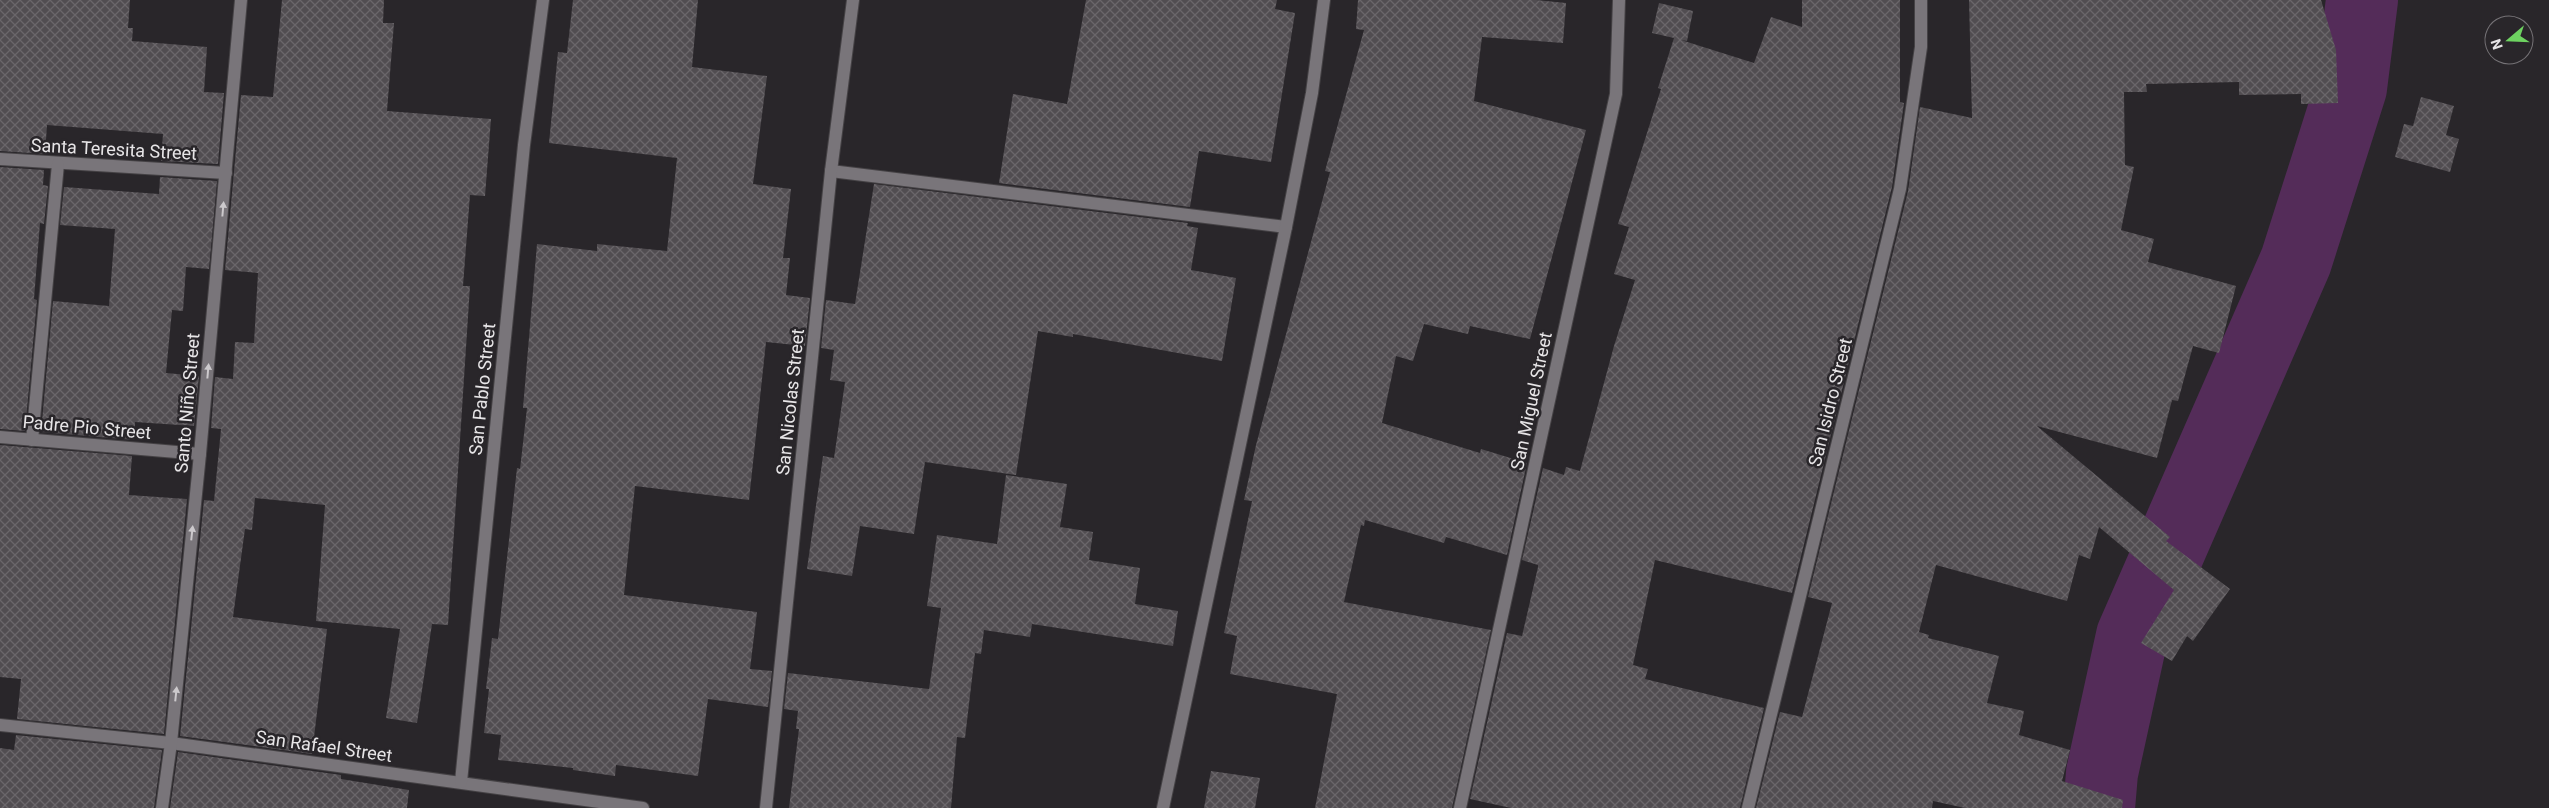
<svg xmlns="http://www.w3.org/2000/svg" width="2549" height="808" font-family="Roboto,sans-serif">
  <defs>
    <pattern id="building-cross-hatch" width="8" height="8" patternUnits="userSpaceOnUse" patternTransform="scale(1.25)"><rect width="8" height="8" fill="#514d51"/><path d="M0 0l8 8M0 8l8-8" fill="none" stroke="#6a666a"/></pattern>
  </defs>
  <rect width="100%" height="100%" fill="#29262a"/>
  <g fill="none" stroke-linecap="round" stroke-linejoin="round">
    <!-- river -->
    <polyline stroke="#542c59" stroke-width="72" points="2099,808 2102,773 2132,636 2296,261 2351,88 2362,0"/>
  </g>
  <!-- building -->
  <g fill="url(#building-cross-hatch)">
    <polygon points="0,0 130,0 128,28 133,28 132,41 207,47 204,92 224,93 218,164 161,161 163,134 47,125 45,154 0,151"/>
    <polygon points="282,0 384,0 383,23 394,23 387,111 491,119 485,196 470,195 463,286 470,286 448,625 432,624 417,723 386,718 400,629 316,621 325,505 255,498 252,530 245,529 233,617 327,629 312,754 180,736 204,500 214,501 221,429 211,428 215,377 233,379 235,342 254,343 258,273 225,270 241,95 273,97"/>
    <polygon points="573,0 698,0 692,67 767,76 753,184 791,189 783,258 790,258 786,295 810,298 805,346 766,342 749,500 635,486 624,595 757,612 750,669 772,671 768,707 708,699 698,776 616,765 615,776 573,770 573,768 498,760 501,735 484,733 489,689 486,689 492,638 498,639 517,468 520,469 527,408 523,408 537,244 597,251 597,244 667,251 677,158 549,143 558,52 567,53"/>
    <polygon points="1086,0 1277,0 1275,9 1295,13 1271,162 1199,151 1190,207 999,183 1013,94 1067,104"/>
    <polygon points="1358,0 1536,0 1566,3 1563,43 1482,37 1474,101 1586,130 1530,339 1470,326 1468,334 1424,324 1413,361 1396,356 1382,423 1480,453 1481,449 1527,463 1507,555 1446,537 1444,543 1365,520 1364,526 1361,525 1344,602 1491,630 1452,808 1315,808 1337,694 1230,674 1237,636 1224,633 1252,501 1244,500 1256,445 1330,172 1325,171 1364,30 1356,29"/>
    <polygon points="1802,0 1900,0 1900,102 1904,103 1892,187 1792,593 1655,560 1633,665 1648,669 1645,679 1764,708 1740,808 1511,808 1470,799 1507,633 1522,636 1538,567 1538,565 1522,560 1543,468 1564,475 1566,467 1580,471 1614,346 1635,280 1614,274 1629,227 1618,224 1661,89 1658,88 1674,38 1652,33 1659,3 1693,11 1687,41 1681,40 1754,63 1771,17 1802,27"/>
    <polygon points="1969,0 2321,0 2336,50 2338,103 2301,104 2301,94 2239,95 2239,82 2146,84 2147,92 2124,92 2125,165 2134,167 2121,230 2154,239 2148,262 2236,286 2219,353 2193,346 2178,401 2172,400 2157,458 2037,426 2170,537 2166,541 2230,589 2193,641 2187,636 2172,661 2141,643 2174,590 2099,527 2090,559 2079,555 2067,601 1936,565 1919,632 1929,635 1928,638 1999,656 1987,703 2024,711 2019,735 2070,750 2062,781 2123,800 2122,808 1965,808 1933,801 1932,808 1756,808 1780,712 1802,717 1832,603 1808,597 1908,191 1920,107 1972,118"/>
    <polygon points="2421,97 2454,106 2446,135 2459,139 2450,172 2395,157 2404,124 2413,126"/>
    <polygon points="0,167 44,170 43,185 48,186 44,224 40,223 34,299 37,300 25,431 0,429"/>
    <polygon points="160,177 217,181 209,269 186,267 183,311 172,310 166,373 199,376 194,426 135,422 134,440 41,432 53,301 109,306 115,229 60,225 64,187 159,194"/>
    <polygon points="874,184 1188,223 1187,226 1198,228 1191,270 1236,278 1222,361 1073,334 1073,337 1038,331 1016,475 925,462 914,534 860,526 852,576 807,569 823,456 834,458 845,382 830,380 834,350 821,348 826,300 855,304"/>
    <polygon points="0,445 132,456 129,495 187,499 164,734 17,719 21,679 0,677"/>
    <polygon points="1006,475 1067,484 1060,527 1093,532 1089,560 1140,568 1135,604 1178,611 1173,646 1032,624 1030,637 984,630 981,654 975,653 965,738 957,737 951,808 789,808 799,729 796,729 798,711 784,709 788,673 929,689 941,608 927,606 937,535 997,544"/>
    <polygon points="16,735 162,750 154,808 0,808 0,748 14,750"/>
    <polygon points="178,752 341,775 341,779 409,790 407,808 170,808"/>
    <polygon points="1211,771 1260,778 1255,808 1204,808"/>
  </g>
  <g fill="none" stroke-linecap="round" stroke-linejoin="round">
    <defs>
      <g id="minor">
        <polyline points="0,159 226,173"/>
        <polyline points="831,171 1286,227"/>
        <polyline points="0,437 200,454"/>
        <polyline points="32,440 58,164"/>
        <polyline points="0,725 171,743 643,808"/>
        <polyline points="461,782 524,145 543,0"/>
        <polyline points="162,808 171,743 200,454 241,0"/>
        <polyline points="766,808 831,171 853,0"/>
        <polyline points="1163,808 1286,227 1312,93 1324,0"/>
        <polyline points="1460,808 1616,94 1619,0"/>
        <polyline points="1748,808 1900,189 1921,47 1921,0"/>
      </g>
    </defs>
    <!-- minor casing -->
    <use href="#minor" stroke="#454245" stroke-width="14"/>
    <!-- minor -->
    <use href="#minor" stroke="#79757a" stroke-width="12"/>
  </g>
  <!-- one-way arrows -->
  <defs><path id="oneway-solid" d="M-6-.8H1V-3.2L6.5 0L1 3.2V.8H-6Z" transform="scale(1.25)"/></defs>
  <g fill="#ccc9cc">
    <use href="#oneway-solid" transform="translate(223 209) rotate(-85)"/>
    <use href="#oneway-solid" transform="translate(208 371) rotate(-85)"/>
    <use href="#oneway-solid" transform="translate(192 533) rotate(-84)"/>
    <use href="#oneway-solid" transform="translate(176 694) rotate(-84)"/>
  </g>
  <g text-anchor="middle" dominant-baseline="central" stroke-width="5" stroke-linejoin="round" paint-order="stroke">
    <!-- street labels -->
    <g font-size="18" fill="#e7e5e7" stroke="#29262a">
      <text transform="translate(114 149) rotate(3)">Santa Teresita Street</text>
      <text transform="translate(482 389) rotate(-84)">San Pablo Street</text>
      <text transform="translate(1531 401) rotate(-78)">San Miguel Street</text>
      <text transform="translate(790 402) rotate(-84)">San Nicolas Street</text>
      <text transform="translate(1830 402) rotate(-76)">San Isidro Street</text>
      <text transform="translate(187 403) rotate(-85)">Santo Niño Street</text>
      <text transform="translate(87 427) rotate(5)">Padre Pio Street</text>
      <text transform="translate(324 746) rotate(8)">San Rafael Street</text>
    </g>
  </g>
  <!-- north arrow -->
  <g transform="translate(2509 40) rotate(251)"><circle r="24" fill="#29262a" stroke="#757276"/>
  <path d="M0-4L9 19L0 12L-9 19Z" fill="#6ed361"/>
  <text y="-8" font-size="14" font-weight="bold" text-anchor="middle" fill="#e7e5e7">N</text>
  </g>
</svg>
